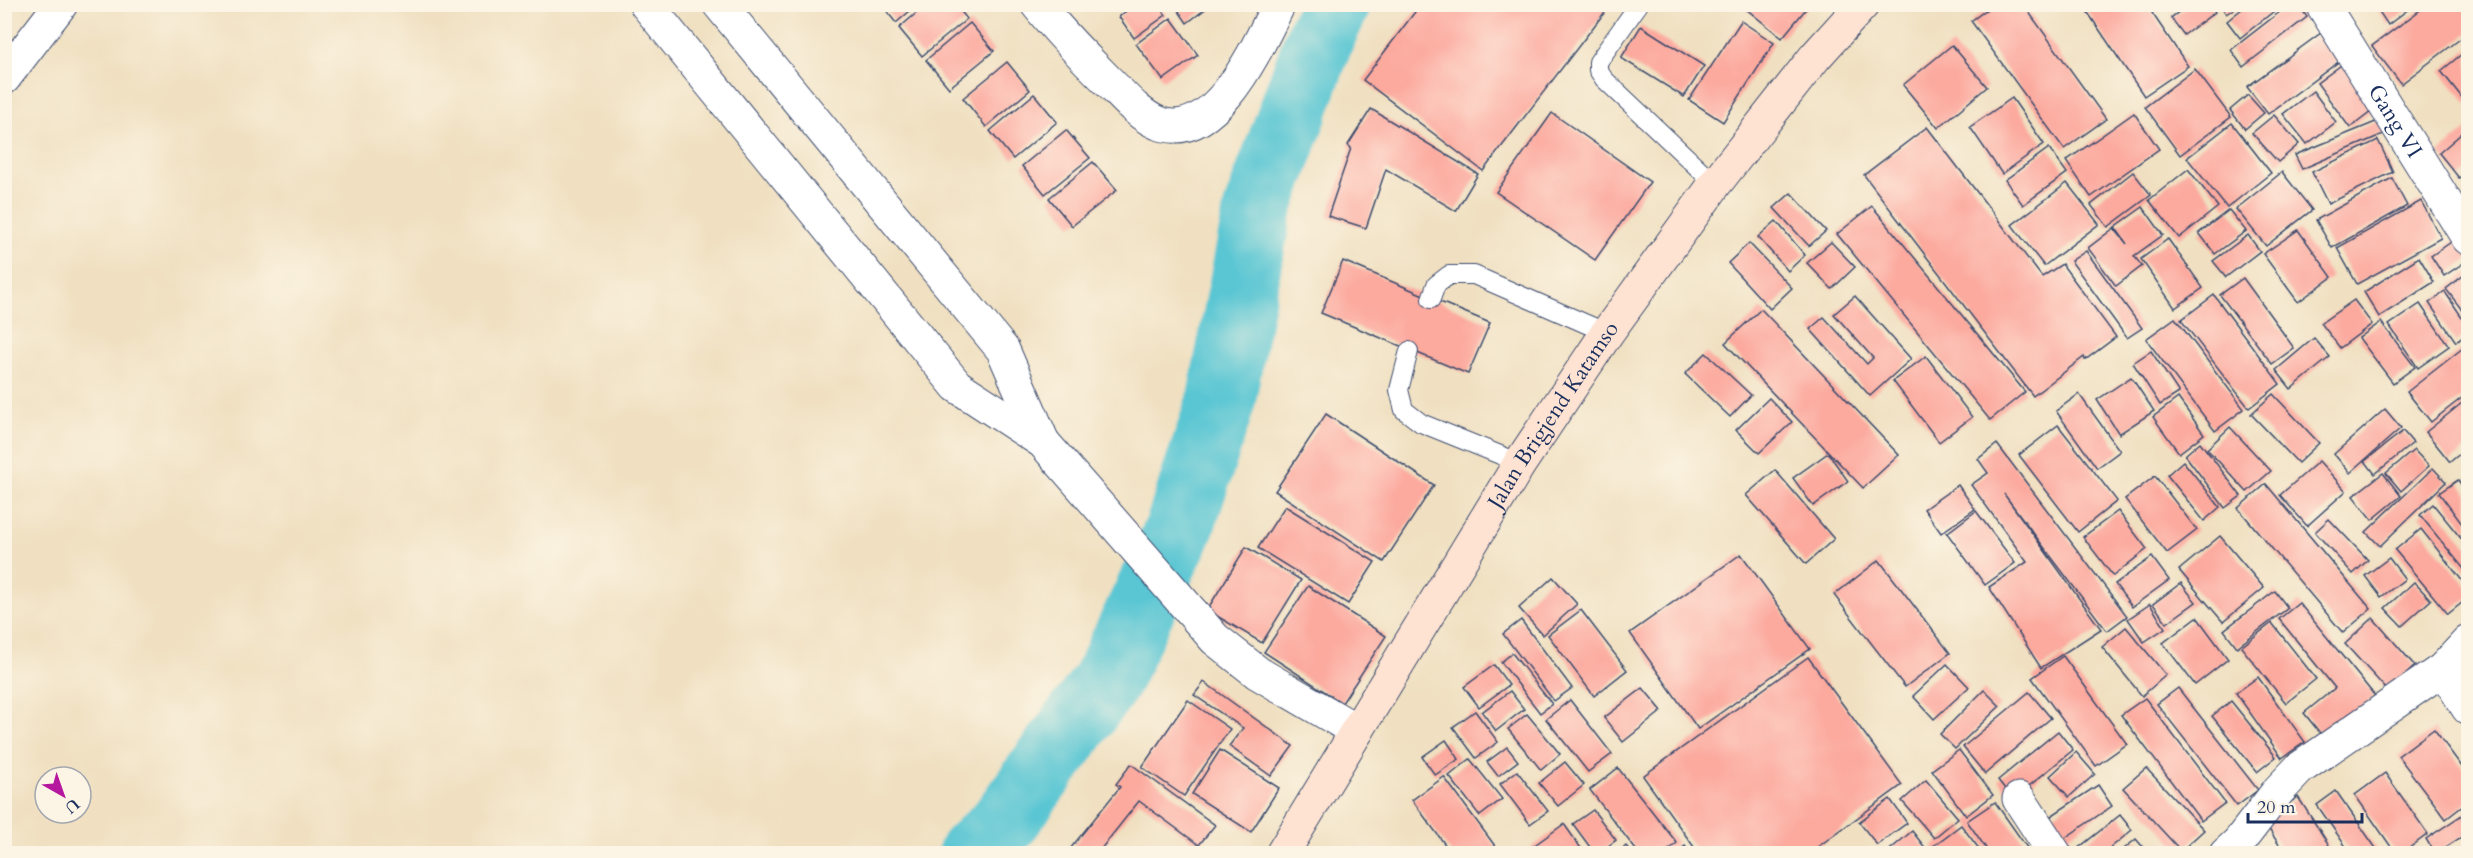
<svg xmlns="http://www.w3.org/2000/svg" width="2473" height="858" font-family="Cardo,serif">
  <rect width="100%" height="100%" fill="#fcf5e5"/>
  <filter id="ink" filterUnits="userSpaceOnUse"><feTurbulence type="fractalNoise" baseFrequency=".0167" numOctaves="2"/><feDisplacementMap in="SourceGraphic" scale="12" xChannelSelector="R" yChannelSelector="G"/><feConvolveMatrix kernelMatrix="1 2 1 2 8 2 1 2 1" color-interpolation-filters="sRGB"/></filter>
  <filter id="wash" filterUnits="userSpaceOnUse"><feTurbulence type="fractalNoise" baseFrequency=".008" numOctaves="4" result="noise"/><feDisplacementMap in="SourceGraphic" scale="24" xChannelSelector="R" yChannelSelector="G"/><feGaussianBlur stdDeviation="1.35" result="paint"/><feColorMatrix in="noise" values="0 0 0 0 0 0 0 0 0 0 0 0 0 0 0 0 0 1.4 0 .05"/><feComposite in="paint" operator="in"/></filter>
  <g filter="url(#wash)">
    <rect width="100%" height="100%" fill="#f0e0c1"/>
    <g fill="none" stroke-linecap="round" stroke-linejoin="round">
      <!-- river -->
      <polyline stroke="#5ac6d3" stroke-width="69" points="972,854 1002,825 1107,680 1179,529 1221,401 1258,208 1320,37 1336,4"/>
    </g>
    <g id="blocks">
      <!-- building -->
      <g fill="#fca99e">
        <polygon points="881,4 918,4 896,23"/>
        <polygon points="927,4 955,4 967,19 922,56 899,28"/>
        <polygon points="1107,4 1122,4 1112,11"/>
        <polygon points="1135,4 1158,4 1166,15 1134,38 1119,17"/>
        <polygon points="1174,4 1212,4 1187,23"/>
        <polygon points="1421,4 1611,4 1483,171 1363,80"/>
        <polygon points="1748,4 1810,4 1782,38 1745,8"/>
        <polygon points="1994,4 2023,4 2106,119 2064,149 1971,21"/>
        <polygon points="2082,4 2146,4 2188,66 2144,96"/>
        <polygon points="2189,4 2209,4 2215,12 2184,35 2171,18"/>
        <polygon points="2220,4 2241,4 2226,14"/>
        <polygon points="2248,4 2283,4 2240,38 2227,21"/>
        <polygon points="2290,4 2298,4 2307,17 2243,67 2231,50"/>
        <polygon points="2374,4 2415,4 2388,25"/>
        <polygon points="2427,5 2468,5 2468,33 2401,84 2372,46"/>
        <polygon points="1171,18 1198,55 1163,80 1136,44"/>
        <polygon points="1741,21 1774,43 1723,122 1689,100"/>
        <polygon points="970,23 994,51 949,88 926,60"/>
        <polygon points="1641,26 1704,66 1684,97 1621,58"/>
        <polygon points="2325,30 2345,57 2268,114 2247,87"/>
        <polygon points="1952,45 1987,87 1938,128 1903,85"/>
        <polygon points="2468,49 2468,105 2441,71"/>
        <polygon points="1007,62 1030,90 986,127 963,98"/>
        <polygon points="2344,63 2376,108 2350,128 2317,83"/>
        <polygon points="2195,69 2231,117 2180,155 2145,107"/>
        <polygon points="2313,91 2336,122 2307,144 2283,114"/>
        <polygon points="1034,94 1057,122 1013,159 990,131"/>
        <polygon points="2248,95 2264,113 2245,129 2230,110"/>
        <polygon points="2012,98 2044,144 2002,174 1970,127"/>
        <polygon points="1371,109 1478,174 1456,211 1386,169 1366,228 1328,216 1351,148 1348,145"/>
        <polygon points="1552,113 1650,182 1595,260 1496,192"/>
        <polygon points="2134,113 2159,149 2091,197 2066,161"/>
        <polygon points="2274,115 2299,144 2278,162 2252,133"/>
        <polygon points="2383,119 2388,132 2302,169 2295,155"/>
        <polygon points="2232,123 2271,173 2227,208 2187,158"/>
        <polygon points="1927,127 2042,277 2062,264 2116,337 2085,360 2084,357 2033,396 1864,175"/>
        <polygon points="2468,128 2468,171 2459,178 2439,153"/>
        <polygon points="1066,130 1090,158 1045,194 1022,166"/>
        <polygon points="2378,140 2393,172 2328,204 2312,172"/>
        <polygon points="2049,148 2067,173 2023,205 2005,180"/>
        <polygon points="1093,162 1117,190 1072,226 1049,198"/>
        <polygon points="2188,169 2218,207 2179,238 2149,200"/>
        <polygon points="2133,172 2151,195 2108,227 2091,205"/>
        <polygon points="2282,172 2312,210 2266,246 2236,209"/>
        <polygon points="2392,178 2407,206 2332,248 2316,220"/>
        <polygon points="2067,183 2099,224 2044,266 2012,225"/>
        <polygon points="1791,193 1826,231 1809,246 1774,208"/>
        <polygon points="2421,201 2441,238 2357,284 2337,248"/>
        <polygon points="1872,206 2025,392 1990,420 1837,234"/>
        <polygon points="2143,207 2163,235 2134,256 2142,266 2116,286 2088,248 2114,228 2127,244 2115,227"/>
        <polygon points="2229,210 2246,231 2215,254 2199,233"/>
        <polygon points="1776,221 1805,255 1788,271 1758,237"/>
        <polygon points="2298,230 2332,277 2298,302 2263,254"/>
        <polygon points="2248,235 2260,251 2226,277 2213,261"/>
        <polygon points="2457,238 2468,255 2468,260 2444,276 2431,256"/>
        <polygon points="2168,239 2203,288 2175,308 2141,259"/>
        <polygon points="1831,242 1855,267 1832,289 1807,263"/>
        <polygon points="1749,243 1792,288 1770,309 1728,263"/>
        <polygon points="2086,251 2142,328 2127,338 2071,261"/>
        <polygon points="2419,257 2434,282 2379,317 2364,292"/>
        <polygon points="1343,261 1490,323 1468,374 1321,313"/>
        <polygon points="2468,272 2468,318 2446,289"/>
        <polygon points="2243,278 2294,348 2272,364 2220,295"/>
        <polygon points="2445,292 2468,326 2468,333 2456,342 2429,303"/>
        <polygon points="2214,295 2280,384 2249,408 2181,320"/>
        <polygon points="1855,296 1911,359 1870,396 1810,329 1824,317 1867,364 1873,358 1834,314"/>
        <polygon points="2354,300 2372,324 2340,348 2321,323"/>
        <polygon points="2420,304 2449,346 2418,368 2389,325"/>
        <polygon points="1761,309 1899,455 1863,488 1725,343"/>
        <polygon points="2175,318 2244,409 2215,431 2146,339"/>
        <polygon points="2381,322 2415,367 2393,383 2359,338"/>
        <polygon points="2314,338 2330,357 2291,389 2276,370"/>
        <polygon points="2468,344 2468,393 2431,422 2407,392"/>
        <polygon points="2151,351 2179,393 2160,405 2133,363"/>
        <polygon points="1706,353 1751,395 1730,417 1685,374"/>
        <polygon points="1926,356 1972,417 1939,442 1893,381"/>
        <polygon points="2131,377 2154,411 2119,434 2097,400"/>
        <polygon points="2079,394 2120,451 2097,468 2056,411"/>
        <polygon points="2273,394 2319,443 2298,463 2251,414"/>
        <polygon points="1769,398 1792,422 1759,453 1736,430"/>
        <polygon points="2178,398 2204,434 2179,453 2153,417"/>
        <polygon points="2468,398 2468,447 2450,462 2426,432"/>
        <polygon points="2385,409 2401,428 2350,473 2334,454"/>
        <polygon points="1326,414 1434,485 1384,562 1275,491"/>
        <polygon points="2058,425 2117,501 2078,532 2019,455"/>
        <polygon points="2230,427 2271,471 2247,492 2207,449"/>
        <polygon points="2403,431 2413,443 2375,474 2365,461"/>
        <polygon points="2200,442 2241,496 2225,508 2185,455"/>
        <polygon points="1997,444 2127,616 2107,631 2004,494 2101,629 2041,668 1989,587 2027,562 1971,485 1988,473 1978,459"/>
        <polygon points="2414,450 2429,466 2401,491 2386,473"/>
        <polygon points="1828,453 1848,481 1813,506 1793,478"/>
        <polygon points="2183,461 2220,507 2204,521 2167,475"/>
        <polygon points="2319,461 2346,491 2307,526 2280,495"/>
        <polygon points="2433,468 2446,482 2380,546 2366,532"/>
        <polygon points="1775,470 1834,539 1806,564 1746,495"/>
        <polygon points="2383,473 2401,496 2372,520 2353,496"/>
        <polygon points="2155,476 2197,530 2167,553 2125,499"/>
        <polygon points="2458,480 2468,494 2468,532 2439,493"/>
        <polygon points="2266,484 2371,609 2343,633 2238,508"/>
        <polygon points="1958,485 1975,509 1941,533 1924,509"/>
        <polygon points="2433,504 2468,547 2468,574 2420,515"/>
        <polygon points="1285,506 1375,562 1348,604 1258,548"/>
        <polygon points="1976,511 2015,563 1985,585 1947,533"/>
        <polygon points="2118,511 2147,549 2113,576 2083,537"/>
        <polygon points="2329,519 2368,560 2353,574 2315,532"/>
        <polygon points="2421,529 2468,588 2468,598 2448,614 2395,550"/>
        <polygon points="2220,536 2264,588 2223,622 2179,570"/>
        <polygon points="1246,547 1301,580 1262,643 1207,610"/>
        <polygon points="1741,554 1810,649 1698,729 1630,633"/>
        <polygon points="2152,557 2169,580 2132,607 2115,584"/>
        <polygon points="2389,558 2405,579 2381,597 2365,576"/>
        <polygon points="1879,560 1950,653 1905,687 1834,595"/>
        <polygon points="1553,577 1577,604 1543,635 1519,608"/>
        <polygon points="2414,582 2431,600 2402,626 2385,608"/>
        <polygon points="2181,583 2196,602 2167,623 2153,604"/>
        <polygon points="1308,586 1386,636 1342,703 1264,652"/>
        <polygon points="2275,591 2288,608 2237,647 2224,630"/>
        <polygon points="2299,603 2375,696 2324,738 2304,713 2335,688 2279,619"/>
        <polygon points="2150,604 2165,628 2144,642 2128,619"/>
        <polygon points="1581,610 1627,670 1594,696 1548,635"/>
        <polygon points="2197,617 2228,659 2195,685 2163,643"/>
        <polygon points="2373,618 2415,666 2388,691 2345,644"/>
        <polygon points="1521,620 1572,688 1554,701 1503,634"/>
        <polygon points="2272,623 2316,679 2286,703 2241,647"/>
        <polygon points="2126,627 2166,675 2142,696 2102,647"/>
        <polygon points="1512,653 1552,704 1540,713 1501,662"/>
        <polygon points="2063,656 2127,744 2096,766 2032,678"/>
        <polygon points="1808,657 1902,785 1808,854 1699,854 1643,776"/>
        <polygon points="1947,664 1969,687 1934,719 1913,696"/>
        <polygon points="1494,665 1509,685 1479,707 1464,687"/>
        <polygon points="2258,677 2305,742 2282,758 2236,693"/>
        <polygon points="1204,682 1293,746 1271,776 1229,746 1243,728 1194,695"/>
        <polygon points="1643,688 1662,711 1623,742 1604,718"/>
        <polygon points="2178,688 2258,790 2237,806 2157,704"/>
        <polygon points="1984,690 2000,706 1955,749 1940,734"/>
        <polygon points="1510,691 1524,709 1496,731 1482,712"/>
        <polygon points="2029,692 2051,718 1985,774 1963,747"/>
        <polygon points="2145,698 2225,803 2201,821 2121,715"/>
        <polygon points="1188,700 1230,729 1184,796 1142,767"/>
        <polygon points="1570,700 1612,754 1588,772 1546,719"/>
        <polygon points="2231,701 2276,757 2257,772 2212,716"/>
        <polygon points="1475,711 1498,742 1476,758 1453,727"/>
        <polygon points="1527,714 1560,754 1541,770 1508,729"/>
        <polygon points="2434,729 2468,775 2468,802 2446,819 2398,756"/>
        <polygon points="2058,731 2073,750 2013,799 1998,780"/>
        <polygon points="1446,740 1459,759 1435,775 1422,757"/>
        <polygon points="1507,747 1518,761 1498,776 1487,762"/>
        <polygon points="1220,750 1279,788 1251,832 1192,794"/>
        <polygon points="1959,750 1993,795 1966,816 1932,770"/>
        <polygon points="2076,752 2095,774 2069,797 2050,776"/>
        <polygon points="1470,759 1502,799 1480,816 1449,776"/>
        <polygon points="1565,762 1584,785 1558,806 1539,783"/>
        <polygon points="1131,764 1215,825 1199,845 1139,801 1097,854 1066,854 1120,787 1116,784"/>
        <polygon points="1618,768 1677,843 1664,854 1639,854 1590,790"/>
        <polygon points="2146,768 2204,830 2181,851 2123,788"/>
        <polygon points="1517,771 1548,811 1530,824 1500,784"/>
        <polygon points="2385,773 2428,834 2401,854 2396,854 2355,795"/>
        <polygon points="1444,777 1501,854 1452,854 1412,800"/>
        <polygon points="1926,780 1958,818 1934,838 1902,801"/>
        <polygon points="2098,785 2112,806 2056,844 2042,822"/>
        <polygon points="2336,791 2380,854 2351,854 2317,805"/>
        <polygon points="2298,797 2329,845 2316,854 2285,854 2263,820"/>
        <polygon points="1890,799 1907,823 1877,845 1859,822"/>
        <polygon points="1995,802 2028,849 2022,854 1990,854 1967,821"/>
        <polygon points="1593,810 1616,840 1598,854 1595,854 1573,824"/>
        <polygon points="2468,811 2468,833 2435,854 2426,839"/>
        <polygon points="2120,815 2132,830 2103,854 2079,854 2076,850"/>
        <polygon points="1564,824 1585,854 1526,854 1525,852"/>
        <polygon points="1961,825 1983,854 1937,854 1932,847"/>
        <polygon points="1912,831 1930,854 1885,854"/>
        <polygon points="2136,839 2149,854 2118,854"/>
        <polygon points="1626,846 1632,854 1617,854"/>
        <polygon points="1685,846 1691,854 1675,854"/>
      </g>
    </g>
  </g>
  <g filter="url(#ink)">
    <use href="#blocks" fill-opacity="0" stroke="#3b4a6d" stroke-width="1.5"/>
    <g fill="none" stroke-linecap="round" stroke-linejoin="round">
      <defs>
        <g id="lane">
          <polyline points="1639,4 1598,62 1598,70 1604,79 1715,184"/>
          <polyline points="1431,299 1436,285 1449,275 1474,275 1607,333"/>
          <polyline points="1409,351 1399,390 1404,410 1421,423 1520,463"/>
        </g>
        <g id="street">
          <polyline points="646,4 957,386 1043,442 1215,639 1258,673 1357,731"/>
          <polyline points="719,4 1003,350 1043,442"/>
          <path d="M1037,4C1059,32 1084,57 1109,82C1124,97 1139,115 1158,123C1216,145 1259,43 1279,4"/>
          <path id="s1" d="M2322,4L2468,238"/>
          <polyline points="4,78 61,4"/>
          <polyline points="2443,669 2468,708"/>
          <polyline points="2019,799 2055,854"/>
          <polyline points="2226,854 2238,843 2279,790 2300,768 2443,669 2468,642"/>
        </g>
        <g id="secondary">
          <path id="s2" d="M1282,854L1520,463L1607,333L1715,184L1815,57L1863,4"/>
        </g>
      </defs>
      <!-- lane casing -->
      <use href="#lane" stroke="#3b4a6d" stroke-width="20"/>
      <!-- street casing -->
      <use href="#street" stroke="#3b4a6d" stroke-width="35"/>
      <!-- secondary casing -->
      <use href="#secondary" stroke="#3b4a6d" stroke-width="35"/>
      <!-- lane -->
      <use href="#lane" stroke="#fff" stroke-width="18"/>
      <!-- street -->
      <use href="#street" stroke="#fff" stroke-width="33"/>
      <!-- secondary -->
      <use href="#secondary" stroke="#fee3d2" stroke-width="33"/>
    </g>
  </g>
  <g text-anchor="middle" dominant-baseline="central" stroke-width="4.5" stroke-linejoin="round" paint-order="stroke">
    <!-- street labels -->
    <g font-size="22" fill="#1b2f5e" stroke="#fcf5e5">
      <text stroke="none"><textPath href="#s1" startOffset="138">Gang VI</textPath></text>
      <text stroke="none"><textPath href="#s2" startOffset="516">Jalan Brigjend Katamso</textPath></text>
    </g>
  </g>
  <!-- margin -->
  <rect width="2473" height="858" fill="none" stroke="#fcf5e5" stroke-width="24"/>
  <!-- north arrow -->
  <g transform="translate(63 795) rotate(140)"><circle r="28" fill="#fcf5e5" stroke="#a2a6af" stroke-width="1.5"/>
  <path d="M0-4.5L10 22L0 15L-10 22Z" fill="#b5179e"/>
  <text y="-9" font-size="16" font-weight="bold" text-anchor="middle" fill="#1b2f5e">U</text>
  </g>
  <!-- scale -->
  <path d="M2248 813v9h114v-9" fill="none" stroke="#1b2f5e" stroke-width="3"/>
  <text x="2257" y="813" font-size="18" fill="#1b2f5e" stroke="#fcf5e5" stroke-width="4.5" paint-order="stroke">20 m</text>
</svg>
